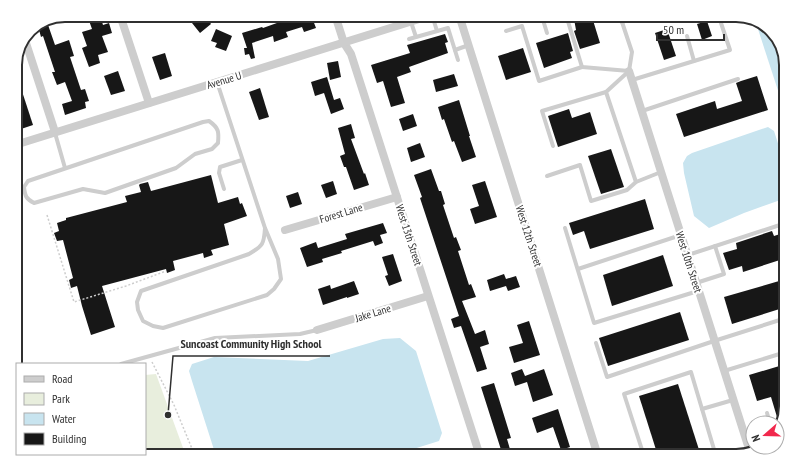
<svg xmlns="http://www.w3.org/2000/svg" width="801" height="471" font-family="'PT Sans Narrow',sans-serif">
  <rect width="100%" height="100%" fill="#fff"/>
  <!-- green -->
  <polygon fill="#e8eedd" points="156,374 186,456 65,456 57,454 145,454 145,375"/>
  <!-- water -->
  <g fill="#c8e4ef">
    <polygon points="755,20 761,22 773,33 786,73 786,115"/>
    <polygon points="768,127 774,131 786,168 786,198 744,213 709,228 694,216 684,173 683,163 687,156 692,153"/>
    <polygon points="400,338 416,351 442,433 439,441 391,456 216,456 192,381 189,371 192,364 214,357 308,361 383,339"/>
  </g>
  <!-- building -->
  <g fill="#171717">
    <polygon points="87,15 100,15 103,25 109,23 112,33 102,36 108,52 98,55 100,63 89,67 82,48 87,46 82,32 92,29"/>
    <polygon points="189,15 205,15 211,24 200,33 192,23 194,21"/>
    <polygon points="299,15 311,15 316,28 304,32 302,27 286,32 288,37 274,42 273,36 252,43 255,58 251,59 249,54 245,55 244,48 247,48 242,33 262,27 263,28"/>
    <polygon points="586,16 586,18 592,17 600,43 580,49 574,31 576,30 574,19"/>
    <polygon points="707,21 712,36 702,40 697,24"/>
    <polygon points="47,22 55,45 69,40 74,56 70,57 81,90 85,89 89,101 85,102 86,108 65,115 62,104 72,101 65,82 57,85 52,72 55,72 43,36 41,37 38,26"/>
    <polygon points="216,29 232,36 226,51 215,47 217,43 211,41"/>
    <polygon points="667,29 676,56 664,60 655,33"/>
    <polygon points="568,33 573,51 570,52 572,58 544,68 536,43"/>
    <polygon points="445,34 448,42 445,43 448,53 409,67 411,72 397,77 405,103 391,107 383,81 377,83 371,65 410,53 407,45"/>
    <polygon points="523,48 531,72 506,80 498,56"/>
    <polygon points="165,53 172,76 160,80 152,57"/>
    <polygon points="338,61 341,77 330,80 327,63"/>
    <polygon points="118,71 125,91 111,95 104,76"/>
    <polygon points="454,74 458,86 436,92 433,80"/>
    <polygon points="17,76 33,125 15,131 15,77"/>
    <polygon points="757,76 768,110 684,137 676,114 715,101 717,109 742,101 736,83 741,81"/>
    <polygon points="327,77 334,100 340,98 344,109 331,114 324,93 315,96 311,82"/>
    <polygon points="260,88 269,117 259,120 249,92"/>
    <polygon points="459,100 470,136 469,136 476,157 462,162 454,141 452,142 444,119 442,120 438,107"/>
    <polygon points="569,109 572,118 590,112 597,134 558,147 548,116"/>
    <polygon points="413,114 417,126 403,131 399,119"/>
    <polygon points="351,124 355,138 351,139 364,174 365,173 369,185 354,190 346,167 344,167 340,156 345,154 338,128"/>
    <polygon points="420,143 425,157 411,162 407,148"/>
    <polygon points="611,149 624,187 601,194 588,156"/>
    <polygon points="431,169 439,191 441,191 445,204 443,205 454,238 456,237 461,250 458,251 469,285 471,284 476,297 462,301 475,334 485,330 489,344 480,347 487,369 477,372 461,326 454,328 451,319 459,316 420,198 422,197 414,175"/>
    <polygon points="211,175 218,203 238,197 240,204 242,203 247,216 224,224 229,245 211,250 213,255 204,258 203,253 173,261 175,270 167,273 166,269 102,286 115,327 91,335 82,306 77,286 71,288 69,280 73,278 63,240 57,241 54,233 59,231 57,223 66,220 66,218 127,202 125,196 141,192 139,185 140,184 148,182 151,191"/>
    <polygon points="333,181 337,194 326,198 321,185"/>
    <polygon points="485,181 497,217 475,224 470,209 479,206 472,185"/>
    <polygon points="298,192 302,204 290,208 286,196"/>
    <polygon points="645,199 654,229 590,249 584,231 573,235 569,223"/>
    <polygon points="383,223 387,233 380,235 383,243 375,246 373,241 341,251 342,253 322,259 323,262 307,267 300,248 316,242 318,248 347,239 345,234"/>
    <polygon points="772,231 774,236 783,233 786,244 786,252 781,253 783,259 743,272 742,266 729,270 723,253 737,249 736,243"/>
    <polygon points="393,254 402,281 389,286 385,276 388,275 382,257"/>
    <polygon points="663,255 673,286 612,306 603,275"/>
    <polygon points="504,274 506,279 516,276 520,287 508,291 506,286 490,291 487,280"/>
    <polygon points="786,279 786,307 732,324 724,297"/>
    <polygon points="354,281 359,294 347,298 347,297 323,305 318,289 330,285 331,289"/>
    <polygon points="680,312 689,340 608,366 599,338"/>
    <polygon points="529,321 540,355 514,363 509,347 523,343 517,325"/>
    <polygon points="786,364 786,407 780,427 771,397 757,401 749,375"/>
    <polygon points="522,369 525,376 544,369 553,395 533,402 527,382 515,386 511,373"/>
    <polygon points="494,383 511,438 507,439 512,456 503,456 481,387"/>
    <polygon points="678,384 701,456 658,456 639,396"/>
    <polygon points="558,409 570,447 561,450 553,427 537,433 532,418"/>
  </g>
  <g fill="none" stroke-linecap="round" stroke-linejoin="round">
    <!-- path -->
    <g stroke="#cdcdcd" stroke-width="1.5" stroke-dasharray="2 2" stroke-linecap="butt">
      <polyline points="47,215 74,302 126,286 166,271"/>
      <polyline points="152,362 174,405 195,456"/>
    </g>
    <!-- service -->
    <g stroke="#cdcdcd" stroke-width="4">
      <polyline points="432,15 437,31"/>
      <polyline points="566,15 582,67 629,71"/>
      <polyline points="613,15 615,19 622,22 642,15"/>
      <polyline points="411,22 416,37"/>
      <polyline points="622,22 632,52 629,71 606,92 636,182"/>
      <polyline points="506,31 522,26 539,81 582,67"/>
      <polyline points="547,33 543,20 560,15"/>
      <polyline points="687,36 694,61"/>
      <polyline points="409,39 448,28 458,60"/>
      <polyline points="455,50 469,45"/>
      <polyline points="632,80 730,50 719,17"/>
      <path d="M217,82L265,228L278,259L281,279L274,289L267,295L163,328L153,326L143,321L138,310L137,302L141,291L249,254C263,246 264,244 265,228"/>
      <polyline points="642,111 738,79"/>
      <path d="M209,121C219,128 219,132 218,143L212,149L195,154L176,168L105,193L83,189L34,203C26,199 25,196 24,187L28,181L203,122Z"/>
      <polyline points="55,133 65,168"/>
      <polyline points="553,146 542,111 606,92"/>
      <polyline points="547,176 580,165 591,201 627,190 636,182 661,172"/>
      <polyline points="224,189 219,173 220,167 242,160"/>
      <polyline points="565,228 594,323 698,291"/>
      <polyline points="688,255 786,223"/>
      <polyline points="578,269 681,235"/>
      <polyline points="696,283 724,274 715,246"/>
      <polyline points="596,343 607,377 714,341 786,318"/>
      <polyline points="121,364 215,338 300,334 317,330"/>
      <polyline points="724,371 786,352"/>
      <polyline points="15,397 17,397"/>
      <polyline points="702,409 733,400"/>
      <polyline points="767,413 770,423"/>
      <polyline points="644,456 624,394 691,372 716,456"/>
    </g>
    <!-- minor -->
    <g stroke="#cdcdcd" stroke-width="8">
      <polyline points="120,15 149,103"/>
      <polyline points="335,15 344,43 351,54 480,456"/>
      <polyline points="459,15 598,456"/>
      <polyline points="25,40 55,132"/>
      <polyline points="629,71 750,452"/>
      <polyline points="15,145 432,15"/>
      <polyline points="285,230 397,197"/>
      <polyline points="317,330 428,296"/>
    </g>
  </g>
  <g text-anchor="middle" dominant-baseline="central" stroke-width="4" stroke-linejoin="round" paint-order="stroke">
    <!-- street labels -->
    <g font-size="11" fill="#303030" stroke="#fff">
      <text transform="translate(224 80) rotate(-17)">Avenue U</text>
      <text transform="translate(341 213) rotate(-17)">Forest Lane</text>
      <text transform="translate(409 235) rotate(72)">West 13th Street</text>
      <text transform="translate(529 236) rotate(72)">West 12th Street</text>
      <text transform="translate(689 262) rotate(72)">West 10th Street</text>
      <text transform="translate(373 313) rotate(-17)">Jake Lane</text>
    </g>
  </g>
  <!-- crop -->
  <path d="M0 0H801V471H0ZM65 22H736A43 43 0 0 1 779 65V406A43 43 0 0 1 736 449H65A43 43 0 0 1 22 406V65A43 43 0 0 1 65 22Z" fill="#fff" fill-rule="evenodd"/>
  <path fill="none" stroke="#303030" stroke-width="2" d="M65 22H736A43 43 0 0 1 779 65V406A43 43 0 0 1 736 449H65A43 43 0 0 1 22 406V65A43 43 0 0 1 65 22Z"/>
  <!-- callouts -->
  <path fill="none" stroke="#303030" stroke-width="1.5" d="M168 415L173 356H330"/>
  <circle fill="#303030" stroke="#fff" stroke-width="1.5" cx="168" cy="415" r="4"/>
  <g font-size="12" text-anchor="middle" font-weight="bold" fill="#303030" stroke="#fff" stroke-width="4" stroke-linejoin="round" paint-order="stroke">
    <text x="251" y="348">Suncoast Community High School</text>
  </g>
  <!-- legend -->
  <rect x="16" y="363" width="130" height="92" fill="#ffffff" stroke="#acacac"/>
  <rect x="24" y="376" width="20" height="6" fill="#cdcdcd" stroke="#acacac"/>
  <text x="52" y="383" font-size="12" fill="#303030">Road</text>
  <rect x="24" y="393" width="20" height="12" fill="#e8eedd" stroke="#acacac"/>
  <text x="52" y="403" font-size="12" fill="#303030">Park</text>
  <rect x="24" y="413" width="20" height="12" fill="#c8e4ef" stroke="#acacac"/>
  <text x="52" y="423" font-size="12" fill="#303030">Water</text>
  <rect x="24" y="433" width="20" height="12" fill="#171717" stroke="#acacac"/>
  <text x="52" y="443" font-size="12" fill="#303030">Building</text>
  <!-- north arrow -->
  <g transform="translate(765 435) rotate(250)"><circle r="19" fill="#ffffff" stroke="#acacac"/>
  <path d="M0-3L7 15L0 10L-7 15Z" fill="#f1284c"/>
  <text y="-6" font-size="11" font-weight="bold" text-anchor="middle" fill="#303030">N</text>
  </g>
  <!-- scale -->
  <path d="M657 34v6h67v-6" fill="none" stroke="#303030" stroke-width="2"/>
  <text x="663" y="34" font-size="12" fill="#303030" stroke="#ffffff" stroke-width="3" paint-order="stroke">50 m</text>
</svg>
